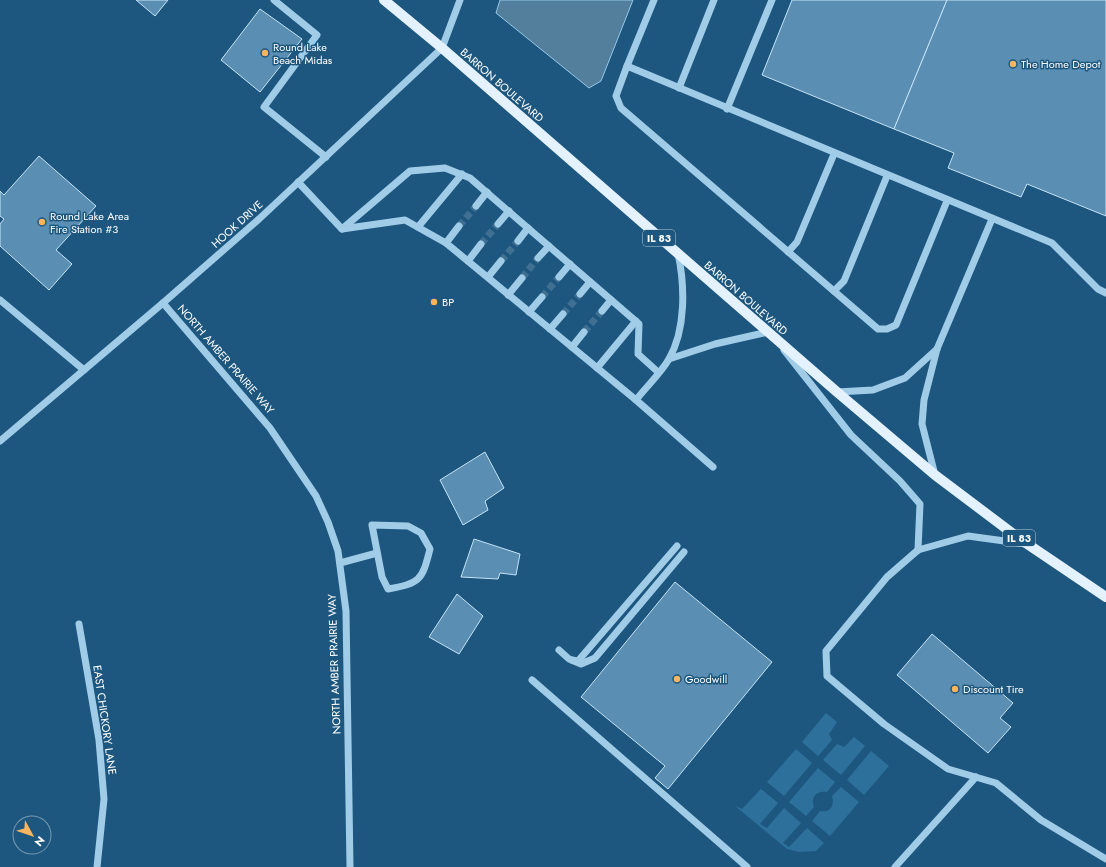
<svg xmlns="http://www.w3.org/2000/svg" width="1106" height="867" font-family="Jost,sans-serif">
  <rect width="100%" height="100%" fill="#1d577f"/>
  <!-- green -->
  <g fill="#2d709b">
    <polygon points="826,713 837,722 829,734 832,740 818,756 802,742"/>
    <polygon points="854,737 865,746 841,775 823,760 837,744 844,747"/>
    <polygon points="796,749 812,763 784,796 767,782"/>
    <polygon points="871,751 889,766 864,795 847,780"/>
    <path d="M818,768L835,782L827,792C817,790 810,797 814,807L806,816L789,802Z"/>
    <path d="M841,787L859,802L830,836L812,821L820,811C830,813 835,806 832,796Z"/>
    <polygon points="761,789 778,803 760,824 767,828 784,808 801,823 783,843 789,847 807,828 824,843 816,851 799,852 787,849 735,806 742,809"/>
  </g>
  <!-- water -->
  <polygon fill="#547f9c" stroke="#94c9ea" points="500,0 633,0 601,81 589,88 496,13"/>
  <!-- building -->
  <g fill="#5a8fb3" stroke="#c5e3f6">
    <polygon points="136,0 168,0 155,16"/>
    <polygon points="792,0 947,0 894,129 762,75"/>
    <polygon points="947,0 1106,0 1106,216 1027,184 1021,197 948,168 954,153 894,129"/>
    <polygon points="260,9 302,39 260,92 221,60"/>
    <polygon points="39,156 96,206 56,250 72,264 49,290 0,246 0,224 4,219 0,216 0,191 4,195"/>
    <polygon points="485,452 504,488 485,501 488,510 463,525 440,480"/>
    <polygon points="474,539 520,554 516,575 500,573 498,579 461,577"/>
    <polygon points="675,582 772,662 668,789 655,778 665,766 581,697"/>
    <polygon points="457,594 483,616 459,654 429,637"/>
    <polygon points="932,634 1013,703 1000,718 1011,727 988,753 897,675"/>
  </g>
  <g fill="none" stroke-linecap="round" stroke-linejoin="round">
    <!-- minor-tunnel -->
    <g stroke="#3f7092" stroke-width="7" stroke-dasharray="7 3.5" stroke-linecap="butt">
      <polyline points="459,226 476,206"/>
      <polyline points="481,244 498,224"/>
      <polyline points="501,261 518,241"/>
      <polyline points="522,278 538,258"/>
      <polyline points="542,297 559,277"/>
      <polyline points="563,314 580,294"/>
      <polyline points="584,332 602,311"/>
    </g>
    <!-- minor -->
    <g stroke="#a1cce8" stroke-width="7">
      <polyline points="274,0 317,35 264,107 326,157"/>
      <polyline points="654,0 627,66 1052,243 1098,289 1106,293"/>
      <polyline points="627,66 616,96 621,108 878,329 887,329 896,325 947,201"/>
      <polyline points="679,88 714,0"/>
      <polyline points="727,109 772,0"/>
      <polyline points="298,182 342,229 405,220 446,243 636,400 713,467"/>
      <polyline points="476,206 487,192"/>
      <polyline points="498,224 509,211"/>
      <polyline points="418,227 462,174"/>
      <polyline points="342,229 410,171 445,168 470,178 639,324 638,354 658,372"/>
      <polyline points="518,241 528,228"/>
      <polyline points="446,243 459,226"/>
      <polyline points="788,252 797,242 834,154"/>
      <polyline points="538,258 549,246"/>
      <polyline points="468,261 481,244"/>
      <polyline points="488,277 501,261"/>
      <polyline points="559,277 570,264"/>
      <polyline points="834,291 844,281 887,176"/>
      <polyline points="580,294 590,282"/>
      <polyline points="508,295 522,278"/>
      <polyline points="0,300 84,370"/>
      <polyline points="163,303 270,428 316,496 328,522 338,551 346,611 350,867"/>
      <polyline points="602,311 611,300"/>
      <polyline points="529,312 542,297"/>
      <polyline points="550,329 563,314"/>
      <polyline points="572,347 584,332"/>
      <polyline points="784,350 851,435 900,481 920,504 918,550"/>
      <polyline points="669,359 715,344 768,332"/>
      <polyline points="597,368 636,321"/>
      <polyline points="837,392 873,390 905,378 937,349"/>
      <path d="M636,400C646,387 661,373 669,359C686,329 685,286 678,253"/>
      <polyline points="0,441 163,303 259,219 442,48 460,0"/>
      <polyline points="935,475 922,424 924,400 937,349 992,219"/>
      <path d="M372,525L408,526L421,533L430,549C422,581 420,583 388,589L382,577Z"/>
      <polyline points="1026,544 968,536 918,550 887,577 826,651 827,676 884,724 948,769 996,783 1041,820 1106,859"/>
      <polyline points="340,563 377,553"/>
      <polyline points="79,624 99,740 104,799 97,867"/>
      <polyline points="559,650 569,659 581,664 595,658 684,552"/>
      <polyline points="572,660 578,661 677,546"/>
      <polyline points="532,680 747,867"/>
      <polyline points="895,867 976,777"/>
    </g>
    <!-- major -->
    <polyline stroke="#e3f2fe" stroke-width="10" points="384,0 442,48 837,392 935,475 1020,539 1106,597"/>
  </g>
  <!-- markers -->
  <g fill="#f8b45f" stroke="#1d577f" stroke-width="1.5">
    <circle cx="265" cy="53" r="4"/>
    <circle cx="1013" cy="64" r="4"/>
    <circle cx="42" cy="222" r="4"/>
    <circle cx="434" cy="302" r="4"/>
    <circle cx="677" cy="679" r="4"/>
    <circle cx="955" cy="689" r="4"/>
  </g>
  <g text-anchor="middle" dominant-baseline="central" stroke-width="3" stroke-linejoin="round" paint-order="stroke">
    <!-- shield labels -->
    <g fill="#1d577f" stroke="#bbcdd9" stroke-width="1">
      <rect x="643" y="230" width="32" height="16" rx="3"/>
      <rect x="1003" y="530" width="32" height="16" rx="3"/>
    </g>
    <g font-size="10" font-weight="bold" fill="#fff">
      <text x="659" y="238">IL 83</text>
      <text x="1019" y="538">IL 83</text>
    </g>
    <!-- poi labels -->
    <g font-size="11" fill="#fff" stroke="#1d577f" text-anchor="start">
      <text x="273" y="47">Round Lake<tspan x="273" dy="13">Beach Midas</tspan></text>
      <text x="1021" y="64">The Home Depot</text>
      <text x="50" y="216">Round Lake Area<tspan x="50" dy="13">Fire Station #3</tspan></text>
      <text x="442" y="302">BP</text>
      <text x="685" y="679">Goodwill</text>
      <text x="963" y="689">Discount Tire</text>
    </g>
    <!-- street labels -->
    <g font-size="11" fill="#fff" stroke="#1d577f">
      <text transform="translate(502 85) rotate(41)">BARRON BOULEVARD</text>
      <text transform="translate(237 224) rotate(-42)">HOOK DRIVE</text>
      <text transform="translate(746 298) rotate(41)">BARRON BOULEVARD</text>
      <text transform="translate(226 359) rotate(49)">NORTH AMBER PRAIRIE WAY</text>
      <text transform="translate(334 664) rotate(-92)">NORTH AMBER PRAIRIE WAY</text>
      <text transform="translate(105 720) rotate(82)">EAST CHICKORY LANE</text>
    </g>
  </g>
  <!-- north arrow -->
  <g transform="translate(32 835) rotate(130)"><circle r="19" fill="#1d577f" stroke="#779ab2"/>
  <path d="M0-3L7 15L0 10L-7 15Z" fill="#f8b45f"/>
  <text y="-6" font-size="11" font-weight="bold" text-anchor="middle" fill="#ffffff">N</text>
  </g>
</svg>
